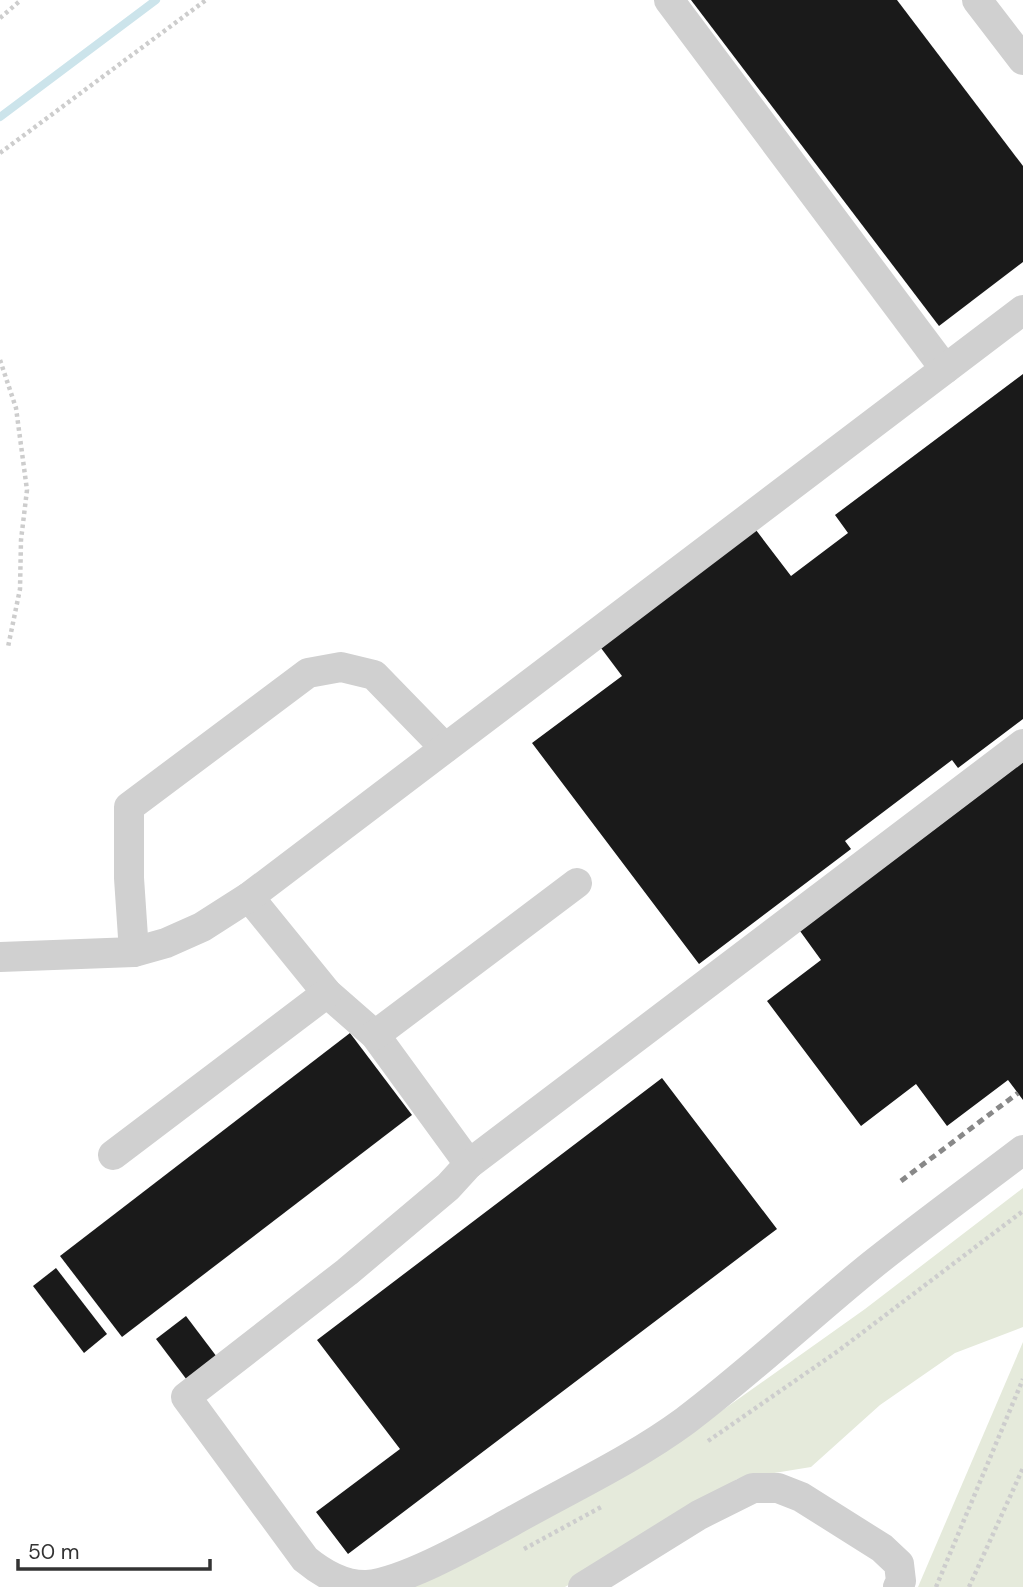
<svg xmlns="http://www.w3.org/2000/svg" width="1023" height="1587" font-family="'DM Sans',sans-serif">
  <rect width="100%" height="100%" fill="#fff"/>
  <!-- green -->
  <g fill="#e5eadb">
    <polygon points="1023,1188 1023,1327 955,1353 880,1405 811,1467 737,1479 682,1519 565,1587 402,1587 658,1456 865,1309"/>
    <polygon points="1023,1342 1023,1587 918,1587"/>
  </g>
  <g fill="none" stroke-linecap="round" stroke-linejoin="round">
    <!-- stream -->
    <polyline stroke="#cce4eb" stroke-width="8" points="0,117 156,0"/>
  </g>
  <!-- building -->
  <g fill="#1a1a1a">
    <polygon points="691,0 897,0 1023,166 1023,262 939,326"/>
    <polygon points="1023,374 1023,719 958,768 952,760 845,841 851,849 699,964 532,743 622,676 601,648 756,530 791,576 848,533 835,515"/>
    <polygon points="1023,762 1023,1100 1008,1080 947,1126 916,1084 861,1126 767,1001 821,960 800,931"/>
    <polygon points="350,1033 412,1115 122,1337 60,1256"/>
    <polygon points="662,1078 777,1229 348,1554 316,1512 400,1449 317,1340"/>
    <polygon points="56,1268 107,1334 84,1353 33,1286"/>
    <polygon points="186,1316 220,1361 190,1384 156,1339"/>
  </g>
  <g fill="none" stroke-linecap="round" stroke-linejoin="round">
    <!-- path -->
    <g stroke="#cdcdcd" stroke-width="4.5" stroke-dasharray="3.5 3.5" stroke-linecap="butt">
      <polyline points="0,18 21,0"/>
      <polyline points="0,153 206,0"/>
      <polyline points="0,360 16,408 27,490 21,540 20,589 8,647"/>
      <polyline points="708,1441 838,1351 1023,1211"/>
      <polyline points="524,1549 603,1506"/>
      <polyline points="936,1587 1023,1379"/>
      <polyline points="969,1587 1023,1468"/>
    </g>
    <!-- minor -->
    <g stroke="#d0d0d0" stroke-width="30">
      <polyline points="669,0 945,369"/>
      <polyline points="977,0 1023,60"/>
      <polyline points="249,897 327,993 375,1035 469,1164 1023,744"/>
      <polyline points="134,952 129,878 129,807 308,673 341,667 374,675 445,748"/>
      <polyline points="0,957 134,952 166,943 202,927 249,897 1023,310"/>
      <polyline points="375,1035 577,883"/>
      <polyline points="113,1155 327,993"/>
      <path d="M469,1164L448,1187L347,1272L186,1397L305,1559C322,1573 343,1586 367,1585C405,1582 476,1541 511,1522C569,1489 632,1460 685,1421C750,1372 809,1316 872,1265C921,1226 973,1188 1023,1150"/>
      <polyline points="583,1587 699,1515 753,1488 778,1488 801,1497 882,1548 899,1564 901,1581 898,1587"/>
    </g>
    <!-- rail -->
    <polyline stroke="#888" stroke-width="5" stroke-dasharray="7 5" stroke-linecap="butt" points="901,1181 1018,1093"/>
  </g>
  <!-- scale -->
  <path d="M18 1559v10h192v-10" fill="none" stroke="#333333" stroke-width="3.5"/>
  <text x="28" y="1559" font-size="21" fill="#333333" stroke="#ffffff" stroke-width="5" paint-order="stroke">50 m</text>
</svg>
